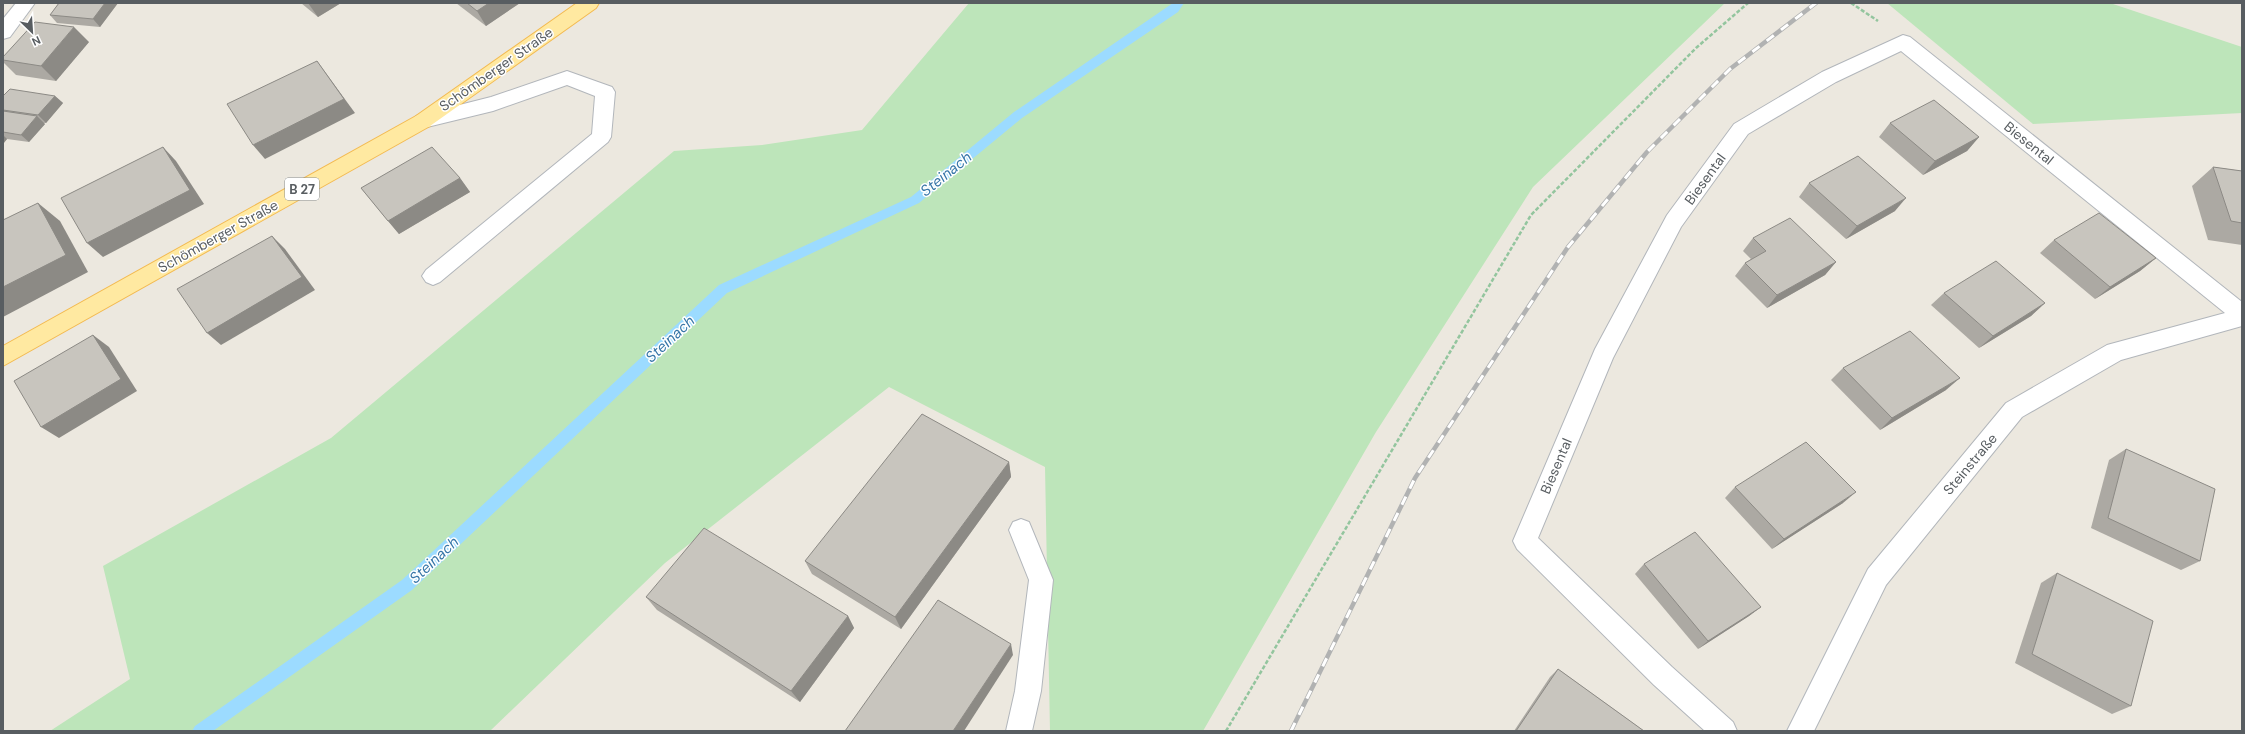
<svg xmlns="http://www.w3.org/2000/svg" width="2245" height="734" font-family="'DM Sans',sans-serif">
  <rect width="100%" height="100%" fill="#ece8df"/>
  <!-- green -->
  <g fill="#bde5ba">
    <polygon points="969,3 1725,3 1533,187 1376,432 1203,731 1050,731 1045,467 889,387 665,563 490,731 50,731 130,679 103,566 331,438 674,151 762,145 862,130"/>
    <polygon points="1887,3 2110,3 2242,47 2242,113 2033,124"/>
  </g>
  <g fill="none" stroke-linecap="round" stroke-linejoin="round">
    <!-- stream -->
    <polygon fill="#9cdbff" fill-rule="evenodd" points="1173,3 1184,3 1178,12 1022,118 919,203 727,293 412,590 213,731 192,731 195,726 402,580 719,285 911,197 1014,112"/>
    <defs>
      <g id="minor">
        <polygon points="16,3 35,3 10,37 3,39 3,19"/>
        <polygon points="1903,35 1910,37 2242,302 2242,326 2121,360 2022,417 1886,585 1814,731 1787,731 1868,569 2006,403 2107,345 2225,313 1901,51 1836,82 1748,134 1681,227 1613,358 1538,538 1672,667 1733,722 1737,731 1705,731 1654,685 1517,549 1513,541 1595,349 1667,215 1734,124 1822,72"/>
        <polygon points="567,71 612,87 615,92 611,137 608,142 440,282 433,285 426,282 422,276 426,270 592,134 595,96 567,85 493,111 423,128 416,126 413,121 416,116 491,97"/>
        <polygon points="1021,519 1029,522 1053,580 1041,691 1032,731 1006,731 1015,691 1029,580 1009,530 1013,522"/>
      </g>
      <polygon id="major" points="577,3 599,3 596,8 430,126 3,366 3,346 416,116"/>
    </defs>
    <!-- minor casing -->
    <use href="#minor" stroke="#b2b6bb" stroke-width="2"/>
    <!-- major casing -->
    <use href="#major" stroke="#f3ba51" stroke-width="2"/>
    <!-- path -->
    <g stroke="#93c59e" stroke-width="2.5" stroke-dasharray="4 2" stroke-linecap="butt">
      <polyline points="1851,3 1878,21"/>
      <polyline points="1226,731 1531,215 1696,48 1748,3"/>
    </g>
    <!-- minor -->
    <use href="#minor" fill="#fff" fill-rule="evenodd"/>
    <!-- major -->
    <use href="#major" fill="#ffe9a1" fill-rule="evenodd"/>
    <defs>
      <polyline id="rail" points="1291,731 1415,478 1568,247 1647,152 1730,69 1816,3"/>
    </defs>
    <!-- rail casing -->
    <use href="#rail" stroke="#b1b2b2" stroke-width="4.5"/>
    <!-- rail -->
    <use href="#rail" stroke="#fff" stroke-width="3" stroke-dasharray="9" stroke-linecap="butt"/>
  </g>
  <!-- wall -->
  <g fill="#aca9a3">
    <polygon points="59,3 118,3 100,27 57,23 50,15"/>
    <polygon points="301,3 341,3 318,17"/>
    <polygon points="456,3 520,3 486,26"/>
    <polygon points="89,42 56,81 16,75 3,62 3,57"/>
    <polygon points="3,96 55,96 63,103 46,123 43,123 45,124 29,142 7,139 3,144"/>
    <polygon points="1890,123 1979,137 1967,151 1923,175 1879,137"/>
    <polygon points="2213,167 2242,171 2242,245 2208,240 2192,186"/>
    <polygon points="460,178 470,192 399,234 361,188"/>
    <polygon points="1809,183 1895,211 1846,239 1799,197"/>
    <polygon points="1753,238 1836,262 1825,275 1767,308 1735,276 1745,263 1751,259 1743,251"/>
    <polygon points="2054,240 2156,258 2140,271 2095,299 2040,253"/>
    <polygon points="1944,293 2045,303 2031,316 1979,348 1931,305"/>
    <polygon points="1843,368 1946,390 1880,430 1831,380"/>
    <polygon points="2126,449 2200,561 2181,570 2091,528 2109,460"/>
    <polygon points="1009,462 1011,477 901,629 812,574 805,561"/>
    <polygon points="1735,487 1843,503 1772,549 1725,498"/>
    <polygon points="1644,564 1761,607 1749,616 1698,649 1635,574"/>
    <polygon points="2057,573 2131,706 2112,714 2015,663 2041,583"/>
    <polygon points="646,597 848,616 854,628 800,702 657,610"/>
    <polygon points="1558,669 1644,731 1514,731 1550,677"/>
  </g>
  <!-- shaded-wall -->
  <g fill="#8c8a85">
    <polygon points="105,3 118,3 100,27 93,19"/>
    <polygon points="308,3 341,3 318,17"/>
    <polygon points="489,3 520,3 486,26 477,11"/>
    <polygon points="74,27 89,42 56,81 41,66"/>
    <polygon points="317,61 355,113 265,159 253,145"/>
    <polygon points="55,96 63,103 46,123 38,115"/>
    <polygon points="37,116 45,124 29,142 21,135"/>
    <polygon points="3,135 7,139 3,144"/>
    <polygon points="1979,137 1967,151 1923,175 1935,161"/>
    <polygon points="163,147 176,161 204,204 103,257 87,243"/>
    <polygon points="460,178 470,192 399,234 388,221"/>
    <polygon points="1906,198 1895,211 1846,239 1857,226"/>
    <polygon points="38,203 60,221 88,272 3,317 3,287"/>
    <polygon points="272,236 285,249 315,290 221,345 207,333"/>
    <polygon points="2156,258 2140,271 2095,299 2110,287"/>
    <polygon points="1836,262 1825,275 1767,308 1777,295"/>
    <polygon points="2045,303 2031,316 1979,348 1993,336"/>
    <polygon points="93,335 109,347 137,391 59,438 41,427"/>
    <polygon points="1960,378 1946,390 1880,430 1892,418"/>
    <polygon points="1009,462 1011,477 901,629 895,617"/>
    <polygon points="1856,492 1843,503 1772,549 1784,539"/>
    <polygon points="1761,607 1749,616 1698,649 1708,641"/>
    <polygon points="848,616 854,628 800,702 791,691"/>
    <polygon points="1011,644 1013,655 964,731 953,731"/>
  </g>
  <!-- building -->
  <g fill="#c8c5be" stroke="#8c8a85">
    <polygon points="59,3 105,3 93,19 50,15"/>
    <polygon points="467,3 489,3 477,11"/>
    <polygon points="35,22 74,27 41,66 3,60 3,57"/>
    <polygon points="317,61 344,99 253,145 227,104"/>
    <polygon points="10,89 55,96 38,115 3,110 3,96"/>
    <polygon points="1934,100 1979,137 1935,161 1890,123"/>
    <polygon points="3,111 37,116 21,135 3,132"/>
    <polygon points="163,147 190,190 87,243 61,198"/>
    <polygon points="432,147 460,178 388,221 361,188"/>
    <polygon points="1858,156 1906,198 1857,226 1809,183"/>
    <polygon points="2213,167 2242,171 2242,223 2231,221"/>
    <polygon points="38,203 66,255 3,287 3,220"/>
    <polygon points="2099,213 2156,258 2110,287 2054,240"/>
    <polygon points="1790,218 1836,262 1777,295 1745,263 1766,251 1753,238"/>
    <polygon points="272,236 302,277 207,333 177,289"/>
    <polygon points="1996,261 2045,303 1993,336 1944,293"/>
    <polygon points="1910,331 1960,378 1892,418 1843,368"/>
    <polygon points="93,335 121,379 41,427 14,381"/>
    <polygon points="922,414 1009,462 895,617 805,561"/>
    <polygon points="1806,442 1856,492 1784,539 1735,487"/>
    <polygon points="2126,449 2215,489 2200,561 2108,518"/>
    <polygon points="704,528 848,616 791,691 646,597"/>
    <polygon points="1695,532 1761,607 1708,641 1644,564"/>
    <polygon points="2057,573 2153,621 2131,706 2032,654"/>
    <polygon points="938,600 1011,644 953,731 845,731"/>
    <polygon points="1558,669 1644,731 1516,731"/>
  </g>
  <g text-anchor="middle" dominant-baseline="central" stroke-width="3" stroke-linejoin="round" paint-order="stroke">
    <!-- shield labels -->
    <rect fill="#fff" stroke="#8a8e90" stroke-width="1" x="285" y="178" width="34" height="22" rx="3"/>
    <g font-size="13" font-weight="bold" fill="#585d61">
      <text x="302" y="189">B 27</text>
    </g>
    <!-- street labels -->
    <g font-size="14" fill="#585d61" stroke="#fff">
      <text transform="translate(496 69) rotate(-35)">Schömberger Straße</text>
      <text transform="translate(2029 143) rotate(39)">Biesental</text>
      <text transform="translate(1705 179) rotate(-54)">Biesental</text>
      <text transform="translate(218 236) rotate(-29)">Schömberger Straße</text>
      <text transform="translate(1970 464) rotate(-50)">Steinstraße</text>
      <text transform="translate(1556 466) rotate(-67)">Biesental</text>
    </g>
    <!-- water labels -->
    <g font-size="15" font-style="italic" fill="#3776a8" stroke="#fff">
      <text transform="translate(946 174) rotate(-39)">Steinach</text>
      <text transform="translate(670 339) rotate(-43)">Steinach</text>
      <text transform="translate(434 560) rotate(-43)">Steinach</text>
    </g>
  </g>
  <!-- border -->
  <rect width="2245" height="734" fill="none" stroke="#585d61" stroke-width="8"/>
  <!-- north arrow -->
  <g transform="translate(32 32) rotate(155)" stroke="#ffffff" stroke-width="3" paint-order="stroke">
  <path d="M0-3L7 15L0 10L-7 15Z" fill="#585d61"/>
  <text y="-6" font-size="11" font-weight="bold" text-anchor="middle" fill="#585d61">N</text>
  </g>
</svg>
